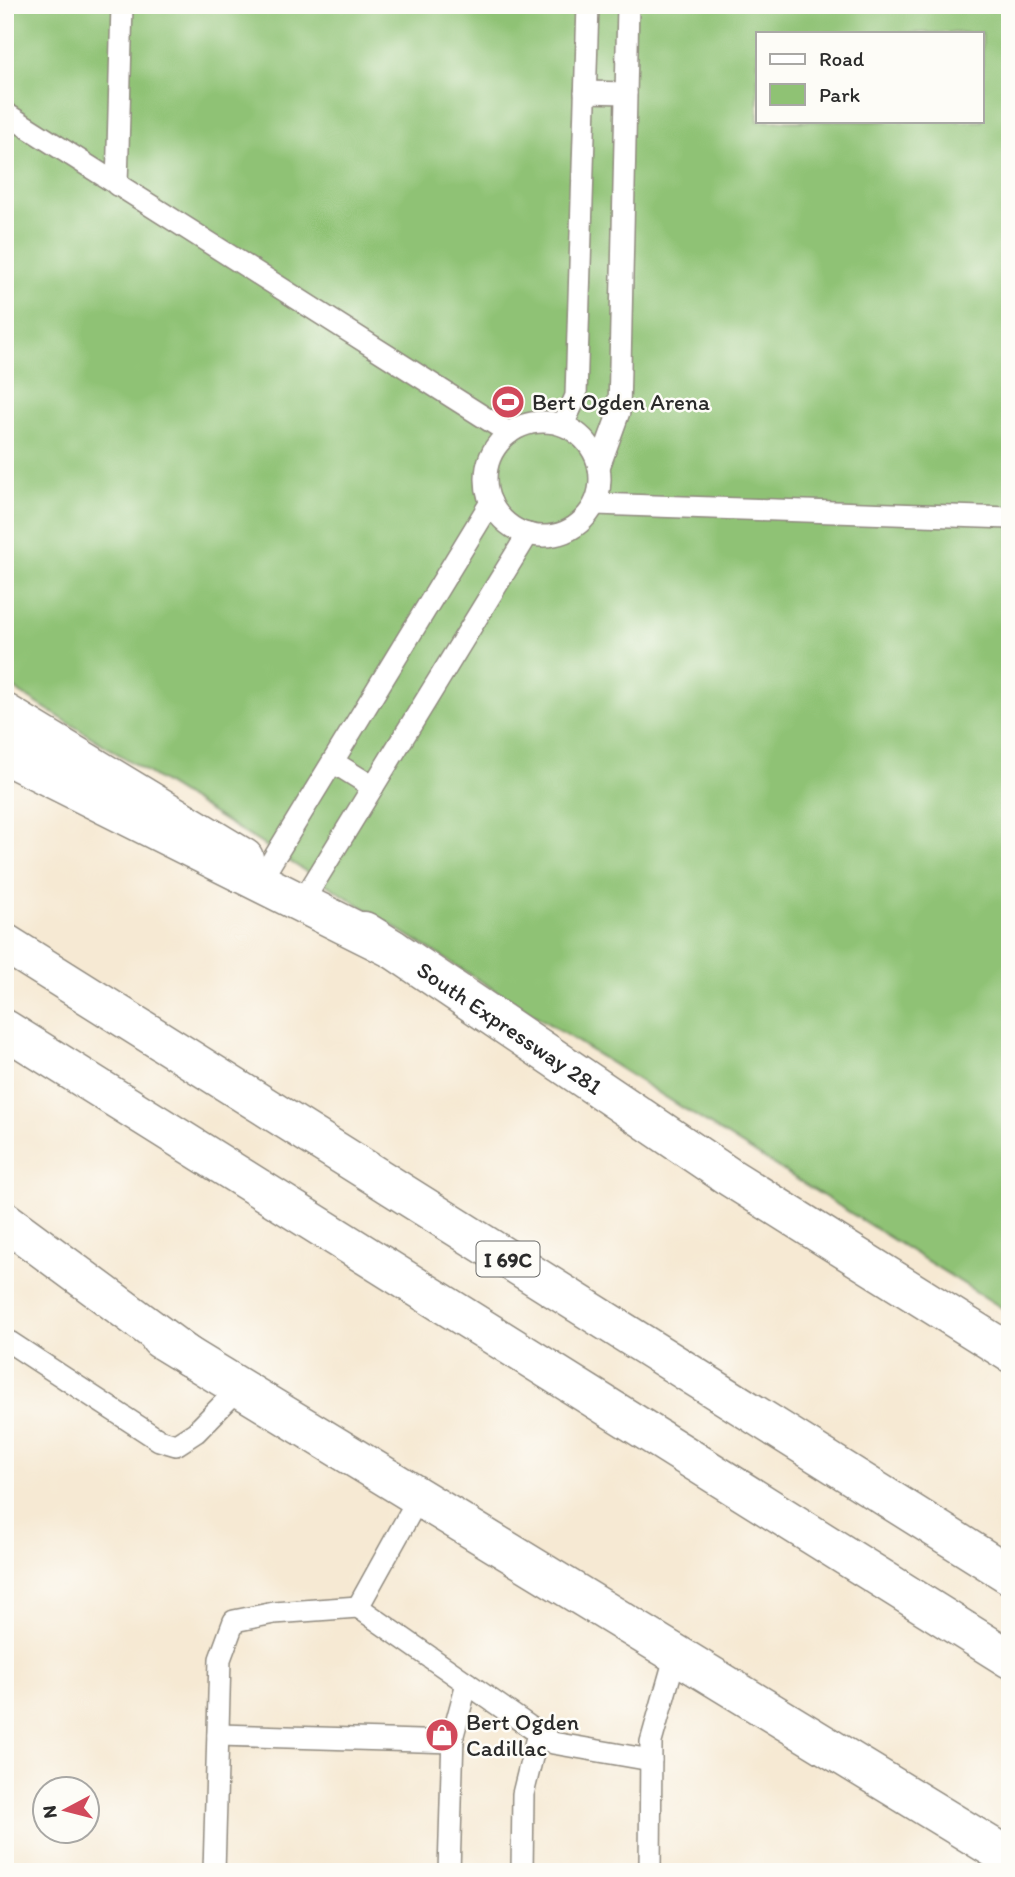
<svg xmlns="http://www.w3.org/2000/svg" width="1015" height="1877" font-family="Itim,sans-serif">
  <rect width="100%" height="100%" fill="#fdfcf7"/>
  <filter id="ink" filterUnits="userSpaceOnUse"><feTurbulence type="fractalNoise" baseFrequency=".0143" numOctaves="2"/><feDisplacementMap in="SourceGraphic" scale="14" xChannelSelector="R" yChannelSelector="G"/><feConvolveMatrix kernelMatrix="1 2 1 2 8 2 1 2 1" color-interpolation-filters="sRGB"/></filter>
  <filter id="wash" filterUnits="userSpaceOnUse"><feTurbulence type="fractalNoise" baseFrequency=".00686" numOctaves="4" result="noise"/><feDisplacementMap in="SourceGraphic" scale="28" xChannelSelector="R" yChannelSelector="G"/><feGaussianBlur stdDeviation="1.57" result="paint"/><feColorMatrix in="noise" values="0 0 0 0 0 0 0 0 0 0 0 0 0 0 0 0 0 1.4 0 .05"/><feComposite in="paint" operator="in"/></filter>
  <g filter="url(#wash)">
    <rect width="100%" height="100%" fill="#f6e9d3"/>
    <!-- green -->
    <path fill="#8fc274" stroke="#5d7650" stroke-width="2" fill-rule="evenodd" d="M5,5H1010V1313L5,683ZM758,33H982V121H758Z"/>
  </g>
  <g filter="url(#ink)">
    <g fill="none" stroke-linecap="round" stroke-linejoin="round">
      <defs>
        <g id="lane">
          <polyline points="585,92 626,93"/>
          <polyline points="5,113 509,433"/>
          <polyline points="117,185 122,5"/>
          <circle cx="543" cy="479" r="57"/>
          <polyline points="563,425 576,396 588,5"/>
          <polyline points="599,467 619,412 628,5"/>
          <polyline points="595,504 1010,518"/>
          <polyline points="333,762 373,787"/>
          <polyline points="266,871 491,502"/>
          <polyline points="306,896 528,534"/>
          <polyline points="5,1341 11,1343 159,1440 176,1445 196,1432 239,1388"/>
          <polyline points="419,1497 358,1607 553,1743 651,1760"/>
          <polyline points="218,1735 453,1742"/>
          <polyline points="214,1872 220,1659 234,1621 274,1613 358,1607"/>
          <polyline points="449,1872 453,1735 467,1683"/>
          <polyline points="522,1872 523,1794 538,1733"/>
          <polyline points="650,1872 651,1742 676,1654"/>
        </g>
        <g id="secondary">
          <polyline points="5,713 244,858"/>
          <path id="s1" d="M364,931L393,949L728,1176L1010,1353"/>
          <polyline points="160,1339 1010,1858"/>
        </g>
        <g id="highway">
          <polyline points="5,755 393,949"/>
          <polyline points="5,943 1010,1575"/>
          <polyline points="5,1029 1010,1659"/>
          <polyline points="5,1221 189,1357"/>
        </g>
      </defs>
      <!-- lane casing -->
      <use href="#lane" stroke="#908a7f" stroke-width="24"/>
      <!-- secondary casing -->
      <use href="#secondary" stroke="#908a7f" stroke-width="41"/>
      <!-- highway casing -->
      <use href="#highway" stroke="#908a7f" stroke-width="41"/>
      <!-- lane -->
      <use href="#lane" stroke="#fff" stroke-width="21"/>
      <!-- secondary -->
      <use href="#secondary" stroke="#fff" stroke-width="38"/>
      <!-- highway -->
      <use href="#highway" stroke="#fff" stroke-width="38"/>
    </g>
  </g>
  <!-- icons -->
  <defs>
    <symbol id="stadium-disc" viewBox="-11 -11 22 22"><circle r="9.5" fill="#d1495b" stroke="#fdfcf7"/><path d="M0-5a6.5 5 0 1 0 0 10a6.5 5 0 1 0 0-10ZM-3.5-1.8h7v3.6h-7Z" fill="#fff"/></symbol>
    <symbol id="shop-disc" viewBox="-11 -11 22 22"><circle r="9.5" fill="#d1495b" stroke="#fdfcf7"/><path d="M-5-2.5h2.3a2.7 3.5 0 0 1 5.4 0H5L5.5 6h-11ZM-1.5-2.5h3a1.5 2.3 0 0 0-3 0Z" fill="#fff"/></symbol>
  </defs>
  <g fill-rule="evenodd">
    <use href="#stadium-disc" x="489" y="383" width="38" height="38"/>
    <use href="#shop-disc" x="423" y="1716" width="38" height="38"/>
  </g>
  <g text-anchor="middle" dominant-baseline="central" stroke-width="5" stroke-linejoin="round" paint-order="stroke">
    <!-- shield labels -->
    <rect fill="#fdfcf7" stroke="#6a6a68" stroke-width="2" x="476.5" y="1241.5" width="63" height="35" rx="5"/>
    <g font-size="21" font-weight="bold" fill="#2b2b2b">
      <text x="508" y="1259">I 69C</text>
    </g>
    <!-- poi labels -->
    <g font-size="23" fill="#2b2b2b" stroke="#fdfcf7" text-anchor="start">
      <text x="532" y="402">Bert Ogden Arena</text>
      <text x="466" y="1722">Bert Ogden<tspan x="466" dy="26">Cadillac</tspan></text>
    </g>
    <!-- street labels -->
    <g font-size="23" fill="#2b2b2b" stroke="#fdfcf7">
      <text stroke="none"><textPath href="#s1" startOffset="175">South Expressway 281</textPath></text>
    </g>
  </g>
  <!-- margin -->
  <rect width="1015" height="1877" fill="none" stroke="#fdfcf7" stroke-width="28"/>
  <!-- legend -->
  <rect x="756" y="32" width="228" height="91" fill="#fdfcf7" stroke="#a9a8a5" stroke-width="2"/>
  <rect x="770" y="54" width="35" height="10" fill="#ffffff" stroke="#a9a8a5" stroke-width="2"/>
  <text x="819" y="66" font-size="21" fill="#2b2b2b">Road</text>
  <rect x="770" y="84" width="35" height="21" fill="#8fc274" stroke="#a9a8a5" stroke-width="2"/>
  <text x="819" y="102" font-size="21" fill="#2b2b2b">Park</text>
  <!-- north arrow -->
  <g transform="translate(66 1810) rotate(263)"><circle r="33" fill="#fdfcf7" stroke="#a9a8a5" stroke-width="2"/>
  <path d="M0-5L12 26L0 18L-12 26Z" fill="#d1495b"/>
  <text y="-10" font-size="19" font-weight="bold" text-anchor="middle" fill="#2b2b2b">N</text>
  </g>
</svg>
